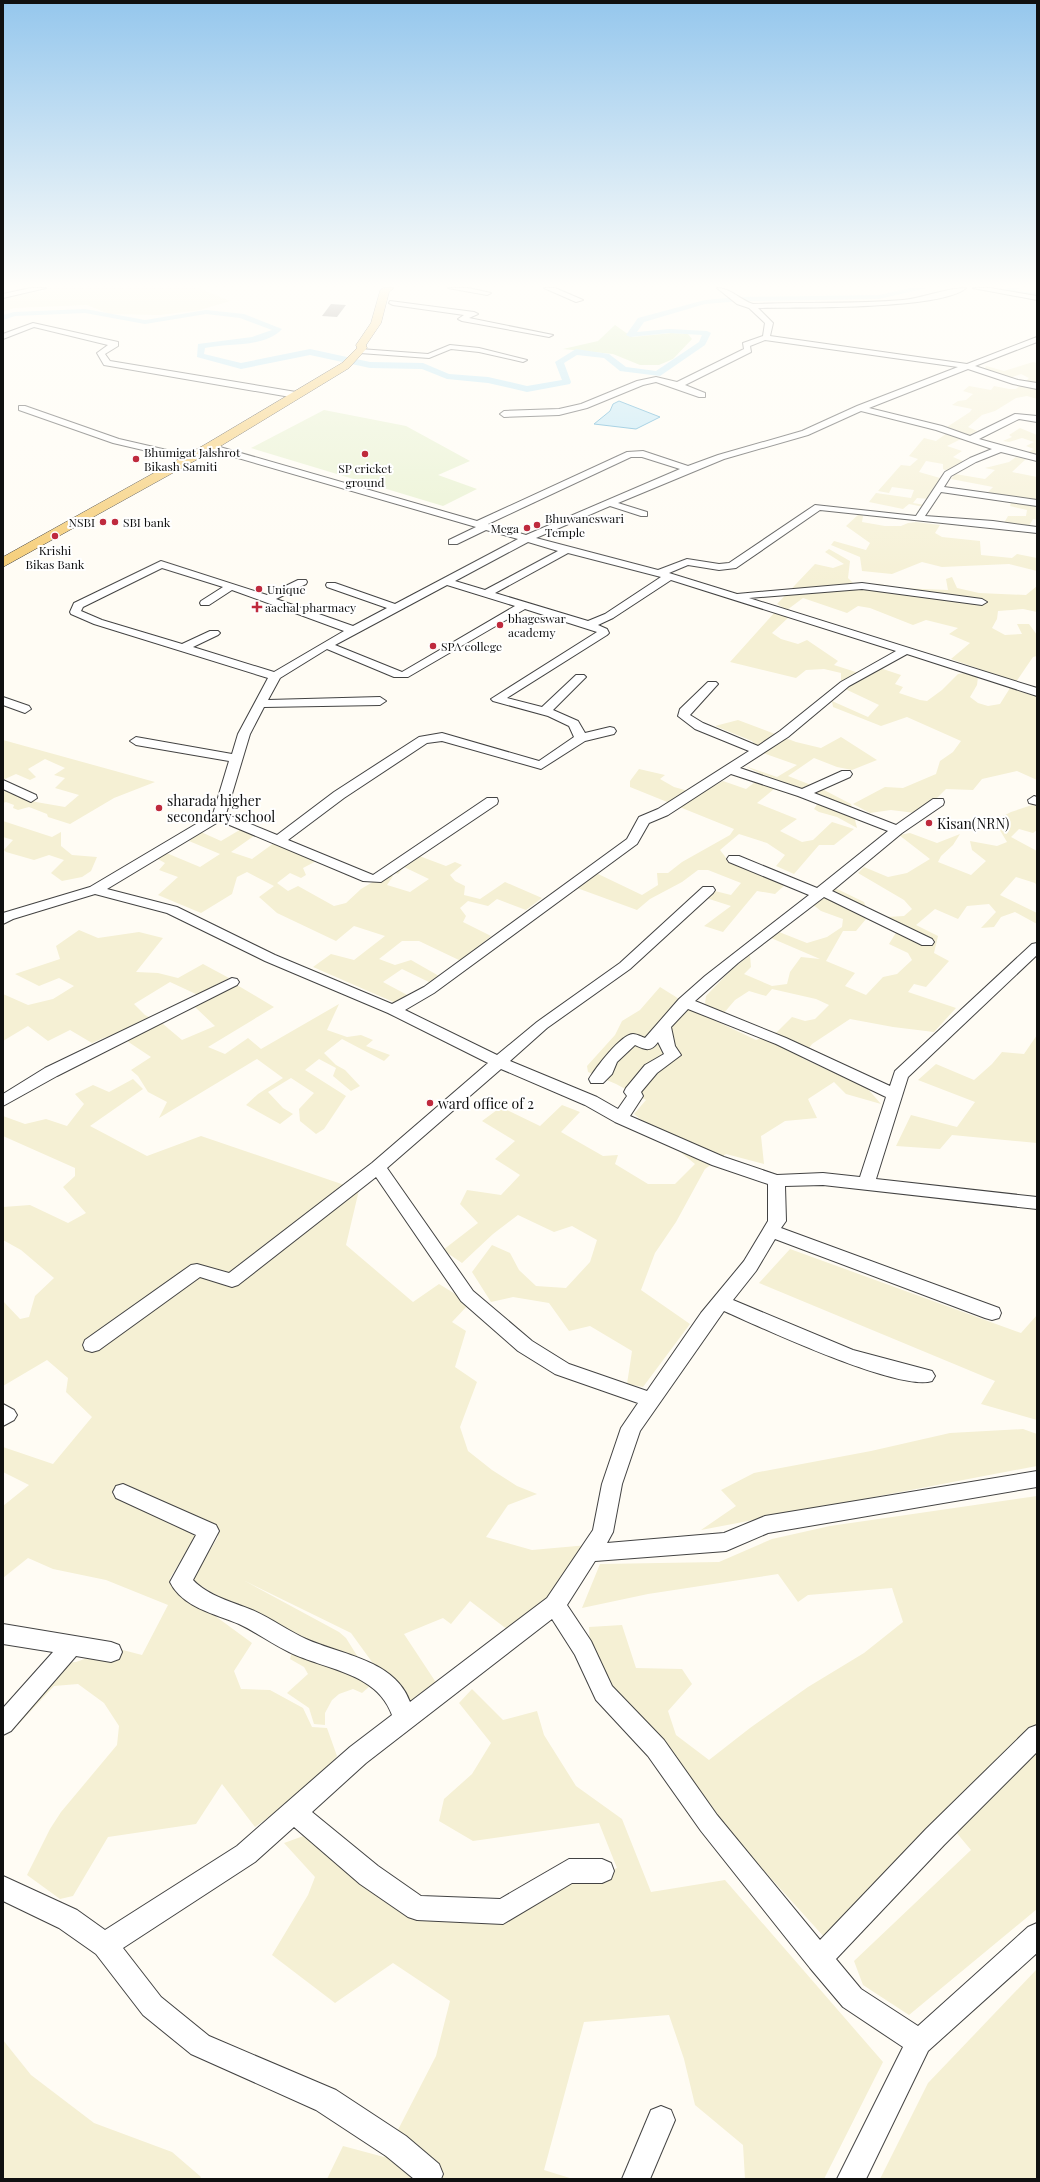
<svg xmlns="http://www.w3.org/2000/svg" width="1040" height="2182" font-family="'Playfair Display',serif">
  <rect width="100%" height="100%" fill="#fffcf4"/>
  <!-- farmland -->
  <g fill="#f5f0d4" fill-rule="evenodd">
    <polygon points="47,288 199,288 230,301 200,310 160,315 109,314 87,305 14,308 3,312 3,297 44,291"/>
    <polygon points="1033,362 1037,363 1037,385 1025,382 1029,378 1021,374 1010,378 984,371 986,366 1004,371"/>
    <polygon points="1022,384 1037,387 1037,399 1027,396 1016,398 995,411 982,415 968,427 977,431 947,446 962,451 953,457 965,462 949,472 943,469 943,464 926,461 919,472 940,478 929,499 917,498 913,503 925,505 924,507 909,504 903,509 869,502 876,493 911,498 914,490 892,487 889,493 878,491 901,465 910,466 918,459 909,456 924,438 936,441 947,433 932,429 937,425 947,427 970,412 972,409 952,405 958,401 966,400 973,394 963,391 969,386 991,390 994,386 1009,389 1016,389"/>
    <polygon points="1020,428 1037,435 1037,456 1026,453 1034,449 1026,446 1034,442 1022,438 1009,442 1003,441 1012,437 1009,435"/>
    <polygon points="1016,457 1026,459 1012,472 1037,477 1037,520 1033,519 1029,526 1004,523 1008,516 1026,516 1027,510 1010,506 1013,497 988,492 993,487 951,479 955,474 985,479 995,470 985,468 1009,462"/>
    <polygon points="859,514 863,516 862,522 885,526 901,526 908,523 916,522 940,525 935,533 942,537 980,541 981,555 1012,558 1017,554 1037,558 1037,571 1009,564 942,567 922,562 892,574 862,571 860,557 831,545 834,541 866,550 870,543 846,526"/>
    <polygon points="829,549 850,561 848,578 854,584 880,584 899,588 948,590 946,579 952,577 957,588 979,593 1026,595 1037,586 1037,612 1023,609 998,611 997,619 992,628 1005,635 1022,634 1017,624 1029,624 1037,635 1037,656 1033,657 1016,682 951,659 970,643 949,634 958,628 926,620 913,625 870,608 858,606 847,613 803,598 787,610 777,604 815,564 833,568 844,564 825,552"/>
    <polygon points="775,612 790,616 772,633 781,639 798,644 807,640 838,661 834,665 865,675 880,668 901,675 895,684 903,687 899,693 920,700 927,701 942,690 958,674 965,673 978,677 977,685 970,697 978,703 988,706 1000,704 1010,688 1037,697 1037,780 1017,771 982,779 973,790 946,789 930,805 915,813 891,810 870,813 853,804 885,787 903,788 936,774 940,761 953,752 961,741 907,717 881,726 833,707 832,701 868,717 879,705 841,687 841,673 824,669 806,670 796,678 730,662"/>
    <polygon points="738,720 796,742 821,748 841,737 877,760 852,770 837,767 814,758 788,776 824,790 851,804 857,828 837,817 819,812 814,809 818,803 774,789 757,803 797,819 780,831 802,842 813,840 832,822 854,829 834,845 819,845 794,874 776,866 785,855 767,843 739,834 720,850 727,859 787,883 775,894 757,891 723,932 704,926 731,906 706,898 715,891 731,895 741,883 708,870 698,870 682,882 650,899 637,910 577,888 594,872 642,895 658,885 657,873 668,873 682,862 730,835 734,829 630,787 630,781 639,769 665,775 660,779 674,787 699,794 723,781 746,789 755,782 759,773 745,766 777,777 797,765 763,753 752,741 715,726"/>
    <polygon points="3,740 155,782 114,798 70,824 48,817 47,814 29,807 18,810 13,808 14,805 6,802 3,803 3,790 36,802 65,807 79,795 55,788 65,778 54,775 65,768 45,759 28,769 36,777 30,780 16,774 5,779 3,779"/>
    <path d="M1032,805L1037,806V830L1033,833L1019,829L1011,837L1037,851V886L1035,883L1016,877L1000,895L1037,913V924L1015,912L1001,917L994,927L981,928L996,912L989,904L967,906L958,919L935,909L916,925L938,936L934,953L949,961L926,987L914,984L908,992L956,1008L934,1032L893,1027L850,1019L812,1044L802,1058L867,1088L881,1104L846,1094L834,1082L808,1099L817,1118L785,1121L761,1136L764,1164L726,1154L705,1169L676,1222L655,1253L641,1290L690,1324L643,1387L627,1384L632,1351L590,1326L569,1331L549,1303L513,1297L491,1302L472,1272L492,1245L510,1253L519,1270L536,1286L566,1288L590,1262L597,1240L572,1226L554,1232L518,1215L493,1234L462,1263L443,1250L478,1223L460,1204L467,1190L501,1195L520,1175L495,1159L515,1141L482,1121L501,1107L540,1126L562,1105L580,1112L561,1132L603,1156L618,1155L615,1164L648,1184H675L695,1164L634,1114L646,1100L616,1084L588,1072L587,1066L615,1035L622,1021L640,1010L660,987L676,997L689,1008L756,1040L777,1032L792,1017L805,1021L815,1019L829,1005L816,999L772,989L766,996L749,991L735,1000L723,1014L705,1004L706,996L731,970L750,955L751,967L744,974L772,986L787,984L790,972L801,957L820,959L771,938L774,930L807,943L827,937L842,927L843,919L821,911L812,904L835,888L864,902L866,907L886,917L904,916L912,909L904,900L858,873L864,867L888,877L907,873L930,859L899,835L910,833L937,843L960,834L953,845L941,856L938,862L971,875L986,861L972,850L970,841L997,846L1007,842L998,827L999,818L1011,812ZM866,919L897,931L889,944L908,953L912,960L897,974L883,977L866,995L845,986L855,973L826,961L843,931H856Z"/>
    <polygon points="3,821 52,837 61,832 61,846 72,855 97,857 91,871 82,877 62,881 51,873 64,860 49,855 34,860 6,852 4,850 13,840 3,837"/>
    <polygon points="243,828 258,833 231,852 252,859 274,843 322,858 303,868 306,875 301,878 290,873 277,883 288,891 298,886 334,906 346,903 361,889 386,874 393,876 387,885 410,892 429,879 404,867 398,874 391,871 414,854 446,866 455,862 462,865 450,875 455,881 465,886 464,895 480,899 505,882 542,898 526,910 497,899 488,906 468,901 460,908 466,916 463,922 491,936 461,961 419,941 402,941 379,959 395,965 411,960 439,976 431,983 402,969 383,982 411,997 398,1004 313,967 331,954 354,960 385,936 354,926 336,941 277,913 259,897 274,886 247,872 237,877 232,894 201,913 158,895 178,877 159,870 165,863 156,858 164,852 200,867 220,854 189,841 201,832 221,841"/>
    <polygon points="79,930 98,938 139,932 163,938 136,972 158,973 178,978 203,964 229,978 198,995 170,982 134,1004 145,1015 163,1024 182,1040 215,1026 195,1007 237,985 274,1007 208,1047 225,1054 248,1038 261,1049 339,1004 327,1030 347,1037 361,1035 373,1040 366,1046 390,1055 384,1061 342,1039 324,1053 336,1065 345,1070 360,1086 351,1091 333,1076 336,1068 319,1059 305,1070 346,1096 324,1129 316,1134 300,1121 299,1109 314,1093 291,1078 268,1092 283,1108 293,1114 280,1124 246,1105 258,1094 283,1078 257,1059 159,1118 167,1102 148,1092 138,1076 131,1070 151,1057 127,1041 106,1037 92,1043 70,1030 48,1041 28,1026 3,1041 3,994 28,1005 53,999 74,986 59,978 39,986 15,974 60,959 56,946"/>
    <polygon points="1037,1035 1037,1143 952,1135 940,1149 896,1146 911,1115 957,1127 975,1102 918,1080 936,1064 974,1080 992,1064 1002,1052 1024,1054"/>
    <polygon points="133,1079 143,1089 90,1126 147,1156 201,1136 359,1190 346,1245 413,1302 439,1284 470,1303 452,1322 466,1331 455,1367 477,1382 460,1427 468,1451 492,1470 517,1486 537,1494 508,1505 486,1537 532,1550 588,1545 547,1600 508,1630 470,1601 451,1624 443,1618 404,1634 437,1684 406,1709 351,1633 243,1580 339,1632 346,1638 361,1662 285,1631 219,1597 192,1580 218,1537 218,1527 120,1486 112,1495 197,1535 170,1578 173,1585 252,1643 234,1671 241,1689 270,1690 303,1708 312,1727 327,1728 337,1756 314,1785 255,1827 222,1784 196,1824 108,1837 73,1896 60,1899 27,1875 50,1829 61,1812 117,1745 119,1726 104,1703 78,1684 54,1686 12,1731 7,1710 43,1664 76,1662 115,1648 142,1655 168,1605 106,1580 53,1569 28,1558 3,1578 3,1506 29,1485 3,1472 3,1447 53,1464 92,1417 66,1392 68,1378 47,1360 3,1386 3,1301 20,1319 29,1317 35,1296 54,1278 21,1250 3,1240 3,1207 30,1205 68,1223 86,1213 63,1187 75,1176 75,1168 3,1136 3,1116 25,1124 46,1119 67,1126 84,1104 75,1094 93,1085 109,1092"/>
    <polygon points="790,1249 1021,1333 1037,1315 1037,1420 981,1404 995,1381 759,1283"/>
    <polygon points="1023,1429 1037,1434 1037,1466 701,1530 736,1506 721,1490 754,1473 871,1451 950,1433"/>
    <polygon points="1037,1496 1037,1909 909,2015 863,1985 854,1961 971,1850 950,1825 825,1938 614,1705 591,1682 589,1627 622,1625 636,1668 682,1669 692,1684 668,1711 676,1735 709,1760 750,1728 808,1687 864,1653 903,1622 892,1588 808,1595 798,1602 778,1574 648,1594 582,1608 600,1564 719,1562 772,1539 830,1526"/>
    <polygon points="293,1648 371,1685 362,1693 353,1689 339,1694 332,1700 325,1713 325,1725 314,1724 309,1708 287,1693 308,1674 304,1667 290,1659"/>
    <polygon points="472,1689 503,1720 537,1711 544,1735 576,1786 622,1819 651,1892 725,1880 883,2062 824,2179 745,2179 743,2145 695,2105 684,2059 669,2015 584,2022 544,2170 573,2179 327,2179 343,2146 384,2157 436,2056 450,2001 393,1963 335,2003 272,1955 308,1895 315,1877 284,1843 320,1830 386,1895 468,1919 617,1868 599,1823 473,1841 439,1821 444,1799 472,1774 491,1743 459,1703"/>
    <polygon points="1037,1969 1037,2179 880,2179 928,2083"/>
    <polygon points="3,2040 31,2075 94,2123 172,2152 201,2177 200,2179 3,2179"/>
  </g>
  <!-- green -->
  <polygon fill="#d8eabd" points="615,325 632,337 672,333 688,334 692,339 673,359 659,365 640,365 613,354 563,349 598,341"/>
  <!-- pitch -->
  <polygon fill="#e8f1cf" points="324,410 406,426 470,461 438,475 477,489 443,506 251,448"/>
  <!-- water -->
  <polygon fill="#bae4f5" stroke="#429fcb" points="619,401 660,417 636,429 594,424 610,411 613,404"/>
  <g fill="none" stroke-linecap="round" stroke-linejoin="round">
    <!-- canal -->
    <g fill="#bae4f5" fill-rule="evenodd">
      <path d="M911,288H927L879,299L741,301L705,304L644,322L637,332L669,329L707,331L711,333L705,345L660,376L620,371L604,358L577,355L564,363L571,382L570,384L527,392L488,383L447,379L422,369L370,368L310,355L241,369L197,357L198,344L252,337L272,330L240,318L206,314L145,324L85,313L15,316L3,320V315L14,312L85,309L145,320L206,310L244,314L282,329C265,348 228,343 205,348L204,354L241,363L310,349L370,362L423,363L449,374L488,377L527,386L562,380L555,362L576,349L609,354L626,367L656,371L699,342L702,335L669,333L630,337L626,335L638,318L705,300L741,297L879,295Z"/>
      <polygon points="1008,288 1019,288 1015,291 1037,293 1037,297 1004,294 1000,292"/>
    </g>
  </g>
  <!-- building -->
  <polygon fill="#59514d" points="331,304 346,305 337,317 322,316"/>
  <g fill="none" stroke-linecap="round" stroke-linejoin="round">
    <defs>
      <g id="minor">
        <polygon points="31,288 46,288 3,298 3,294"/>
        <polygon points="448,288 468,288 491,293 487,295"/>
        <polygon points="544,288 555,288 583,300 576,302"/>
        <path d="M717,288C731,288 740,300 753,304C802,302 854,304 903,300C924,298 946,288 966,288C942,310 797,307 758,308L773,323L770,336L967,364L1037,337V342L975,366L1018,380L1037,383V389L1013,384L968,369L869,408L942,426L970,436L1015,414L1037,416V422L1019,419L979,439L1037,455V461L1001,452L976,462L951,476L944,487L1037,500V506L941,492L925,516L993,521L1037,527V533L820,510L736,568L719,570L688,565L669,573L737,594L862,583L982,599L987,602L982,605L862,589L749,598L1037,688V696L907,654L849,686L788,737L740,768L802,789L842,771H850L852,774L850,777L814,793L896,825L933,799H943L944,802L943,805L902,833L832,891L932,939L934,942L932,945H922L824,897L738,963L695,1001L786,1038L890,1086L895,1071L1032,944L1037,943V955L908,1077L876,1179L1037,1197V1209L823,1185L785,1186L786,1221L781,1228L999,1308L1001,1313L999,1318L992,1320L985,1318L775,1239L756,1271L733,1300L853,1350L932,1371L935,1376L932,1381C899,1392 760,1327 724,1311L640,1431L622,1484L613,1532L607,1543L724,1533L765,1516L1037,1471V1487L768,1533L726,1551L595,1561L567,1605L591,1641L612,1686L664,1740L717,1815L820,1940L926,1829L1029,1728L1037,1725V1752L944,1845L836,1959L861,1989L918,2026L1028,1927L1037,1923V1953L928,2051L866,2179H837L903,2047L843,2007L810,1968L701,1831L648,1756L596,1700L575,1655L552,1619L366,1763L312,1812L378,1866L421,1896L500,1899L569,1859H602L611,1863L614,1871L611,1879L602,1883H572L503,1924L417,1920L408,1917L360,1884L294,1827L255,1862L123,1948L161,1997L209,2036L336,2090L406,2136L439,2164L443,2174L441,2179H414L386,2156L316,2110L191,2054L143,2015L96,1954L59,1928L3,1901V1876L77,1910L105,1930L237,1846L350,1747L392,1715C377,1672 325,1670 289,1652C272,1644 256,1632 239,1624C215,1614 182,1607 170,1582L196,1535L116,1498L113,1492L116,1486L123,1484L216,1525L219,1531L193,1580C208,1596 233,1602 252,1610C271,1618 288,1631 306,1639C342,1655 395,1660 410,1702L547,1598L593,1530L602,1484L621,1428L638,1403L555,1374L518,1351L461,1301L376,1177L238,1285L232,1287L200,1277L99,1350L92,1352L85,1350L83,1345L85,1340L191,1265L197,1264L229,1273L372,1163L488,1063L388,1013L265,961L167,913L95,894L13,919L3,924V913L90,887L213,814L229,761L136,745L130,741L136,737L232,754L238,734L268,678L94,624L71,614L70,612L74,603L161,561L267,595L298,580H306L307,582L306,584L276,599L353,626L387,608L327,587L326,585L327,583H335L395,604L518,539L486,530L457,544H449V540L476,527L207,449V445H213L477,521L627,452L643,451L688,466L718,455L802,431L857,406L958,367L765,340L750,346L751,352L685,385L705,393V397H699L656,382L643,385L587,408L559,415L504,417L500,414L504,411L559,409L581,404L637,381L656,377L677,382L744,349L743,343L763,336L765,323L749,308L737,304ZM861,411L936,430L992,449L970,458L945,472L916,516L815,505L729,563L719,564L687,559L658,570L536,538L610,506L641,516H647V512L618,503L724,459L808,435ZM631,457H642L680,469L526,535L488,524ZM528,542L558,551L485,590L455,581ZM568,553L661,577L605,614L588,621L495,593ZM162,568L223,587L201,601L200,603L201,605H209L232,590L344,631L274,672L193,647L218,635L220,633L218,631H210L182,644L102,620L81,611L83,607ZM671,580L896,651L841,682L780,731L758,746L703,723L690,715L718,684L716,682H708L680,709L678,716L695,729L749,751L658,809L639,817L627,839L424,987L392,1004L275,955L177,907L107,889L220,821L363,881L381,882L497,804L498,801L497,798H487L373,875L288,840L344,798L427,743L442,741L541,769L585,741L614,734L616,731L614,728L610,727L585,733L578,721L553,710L586,677L584,675H576L542,707L507,698L607,635L609,633L607,629L598,625L613,618ZM447,585L515,606L402,672L335,645ZM525,609L597,632L491,699L493,701L548,716L569,726L574,737L539,761L442,733L419,737L334,792L277,835L226,814L250,734L264,707L380,705L386,701L380,697L268,700L280,678L327,649L394,677H408ZM731,774L798,796L888,831L817,888L739,856H729L727,859L729,862L809,895L705,976L679,999L645,1038C642,1037 637,1034 633,1034C621,1034 595,1069 589,1079L591,1083H603L612,1074L617,1062L635,1045C646,1050 651,1052 658,1042L664,1054L645,1065L626,1088L624,1092L627,1096L618,1109L597,1097L510,1061L547,1028L630,969L713,893L715,890L713,887H703L620,963L537,1022L497,1055L405,1010L434,993L637,844L649,823L668,815ZM688,1009L776,1044L886,1097L860,1177L823,1173L777,1175L724,1157L630,1116L643,1096L641,1092L657,1073L681,1055L675,1046L671,1027ZM501,1069L585,1105L615,1122L712,1165L768,1184V1221L744,1261L701,1313L647,1391L569,1364L532,1341L473,1291L387,1168Z"/>
        <polygon points="973,288 990,288 1037,296 1037,300"/>
        <polygon points="390,301 474,312 478,314 469,318 553,335 549,337 462,321 458,319 464,315 393,305 389,303"/>
        <polygon points="33,323 118,342 118,346 105,354 110,361 296,392 300,395 296,398 104,365 97,353 108,345 34,327 3,339 3,334"/>
        <polygon points="450,345 479,348 527,360 523,362 479,352 451,349 429,358 360,353 356,351 360,349 428,354"/>
        <polygon points="19,406 25,406 119,439 193,456 195,458 190,461 113,443 19,410"/>
        <polygon points="3,697 29,706 31,709 25,713 3,705"/>
        <polygon points="3,780 36,795 37,798 31,802 3,789"/>
        <polygon points="1034,796 1037,797 1037,805 1029,803 1028,800"/>
        <polygon points="232,978 237,979 239,982 237,985 57,1076 3,1106 3,1094 45,1068"/>
        <polygon points="3,1404 14,1410 17,1415 14,1420 3,1426"/>
        <polygon points="3,1624 111,1642 119,1645 122,1652 119,1659 111,1662 76,1656 11,1731 3,1735 3,1708 53,1652 3,1644"/>
        <polygon points="661,2106 671,2110 675,2120 650,2179 622,2179 651,2110"/>
      </g>
      <polygon id="major" points="383,288 394,288 389,292 381,323 366,345 367,348 349,368 214,450 3,567 3,557 206,444 342,363 357,348 356,345 371,323 380,291"/>
    </defs>
    <!-- minor casing -->
    <use href="#minor" stroke="#434343" stroke-width="2"/>
    <!-- major casing -->
    <use href="#major" stroke="#212121" stroke-width="1"/>
    <!-- minor -->
    <use href="#minor" fill="#fff" fill-rule="evenodd"/>
    <!-- major -->
    <use href="#major" fill="#f5ca6e" fill-rule="evenodd"/>
  </g>
  <!-- sky -->
  <linearGradient id="sky" x2="0" y2="1"><stop stop-color="#95c7ed"/><stop offset="0.48" stop-color="#fffefa"/><stop offset="1" stop-color="#fffefa" stop-opacity="0"/></linearGradient>
  <rect width="1040" height="594" fill="url(#sky)"/>
  <!-- markers -->
  <g fill="#bf2a3d" stroke="#fff" stroke-width="1.5">
    <circle cx="365" cy="454" r="4"/>
    <circle cx="136" cy="459" r="4"/>
    <circle cx="103" cy="522" r="4"/>
    <circle cx="115" cy="522" r="4"/>
    <circle cx="537" cy="525" r="4"/>
    <circle cx="527" cy="528" r="4"/>
    <circle cx="55" cy="536" r="4"/>
    <circle cx="259" cy="589" r="4"/>
    <path d="M255 601h4v4h4v4h-4v4h-4v-4h-4v-4h4z"/>
    <circle cx="500" cy="625" r="4"/>
    <circle cx="433" cy="646" r="4"/>
    <circle cx="159" cy="808" r="4"/>
    <circle cx="929" cy="823" r="4"/>
    <circle cx="430" cy="1103" r="4"/>
  </g>
  <g text-anchor="middle" dominant-baseline="central" stroke-width="4" stroke-linejoin="round" paint-order="stroke">
    <!-- far-poi labels -->
    <g font-size="12" fill="#101010" stroke="#fff" text-anchor="start">
      <text x="144" y="452">Bhumigat Jalshrot<tspan x="144" dy="14">Bikash Samiti</tspan></text>
      <text x="365" y="468" text-anchor="middle">SP cricket<tspan x="365" dy="14">ground</tspan></text>
      <text x="545" y="518">Bhuwaneswari<tspan x="545" dy="14">Temple</tspan></text>
      <text x="95" y="522" text-anchor="end">NSBI</text>
      <text x="123" y="522">SBI bank</text>
      <text x="519" y="528" text-anchor="end">Mega</text>
      <text x="55" y="550" text-anchor="middle">Krishi<tspan x="55" dy="14">Bikas Bank</tspan></text>
      <text x="267" y="589">Unique</text>
      <text x="265" y="607">aachal pharmacy</text>
      <text x="508" y="618">bhageswar<tspan x="508" dy="14">academy</tspan></text>
      <text x="441" y="646">SPA college</text>
    </g>
    <!-- poi labels -->
    <g font-size="14" fill="#101010" stroke="#fff" text-anchor="start">
      <text x="167" y="800">sharada higher<tspan x="167" dy="16">secondary school</tspan></text>
      <text x="937" y="823">Kisan(NRN)</text>
      <text x="438" y="1103">ward office of 2</text>
    </g>
  </g>
  <!-- border -->
  <rect width="1040" height="2182" fill="none" stroke="#101010" stroke-width="8"/>
</svg>
